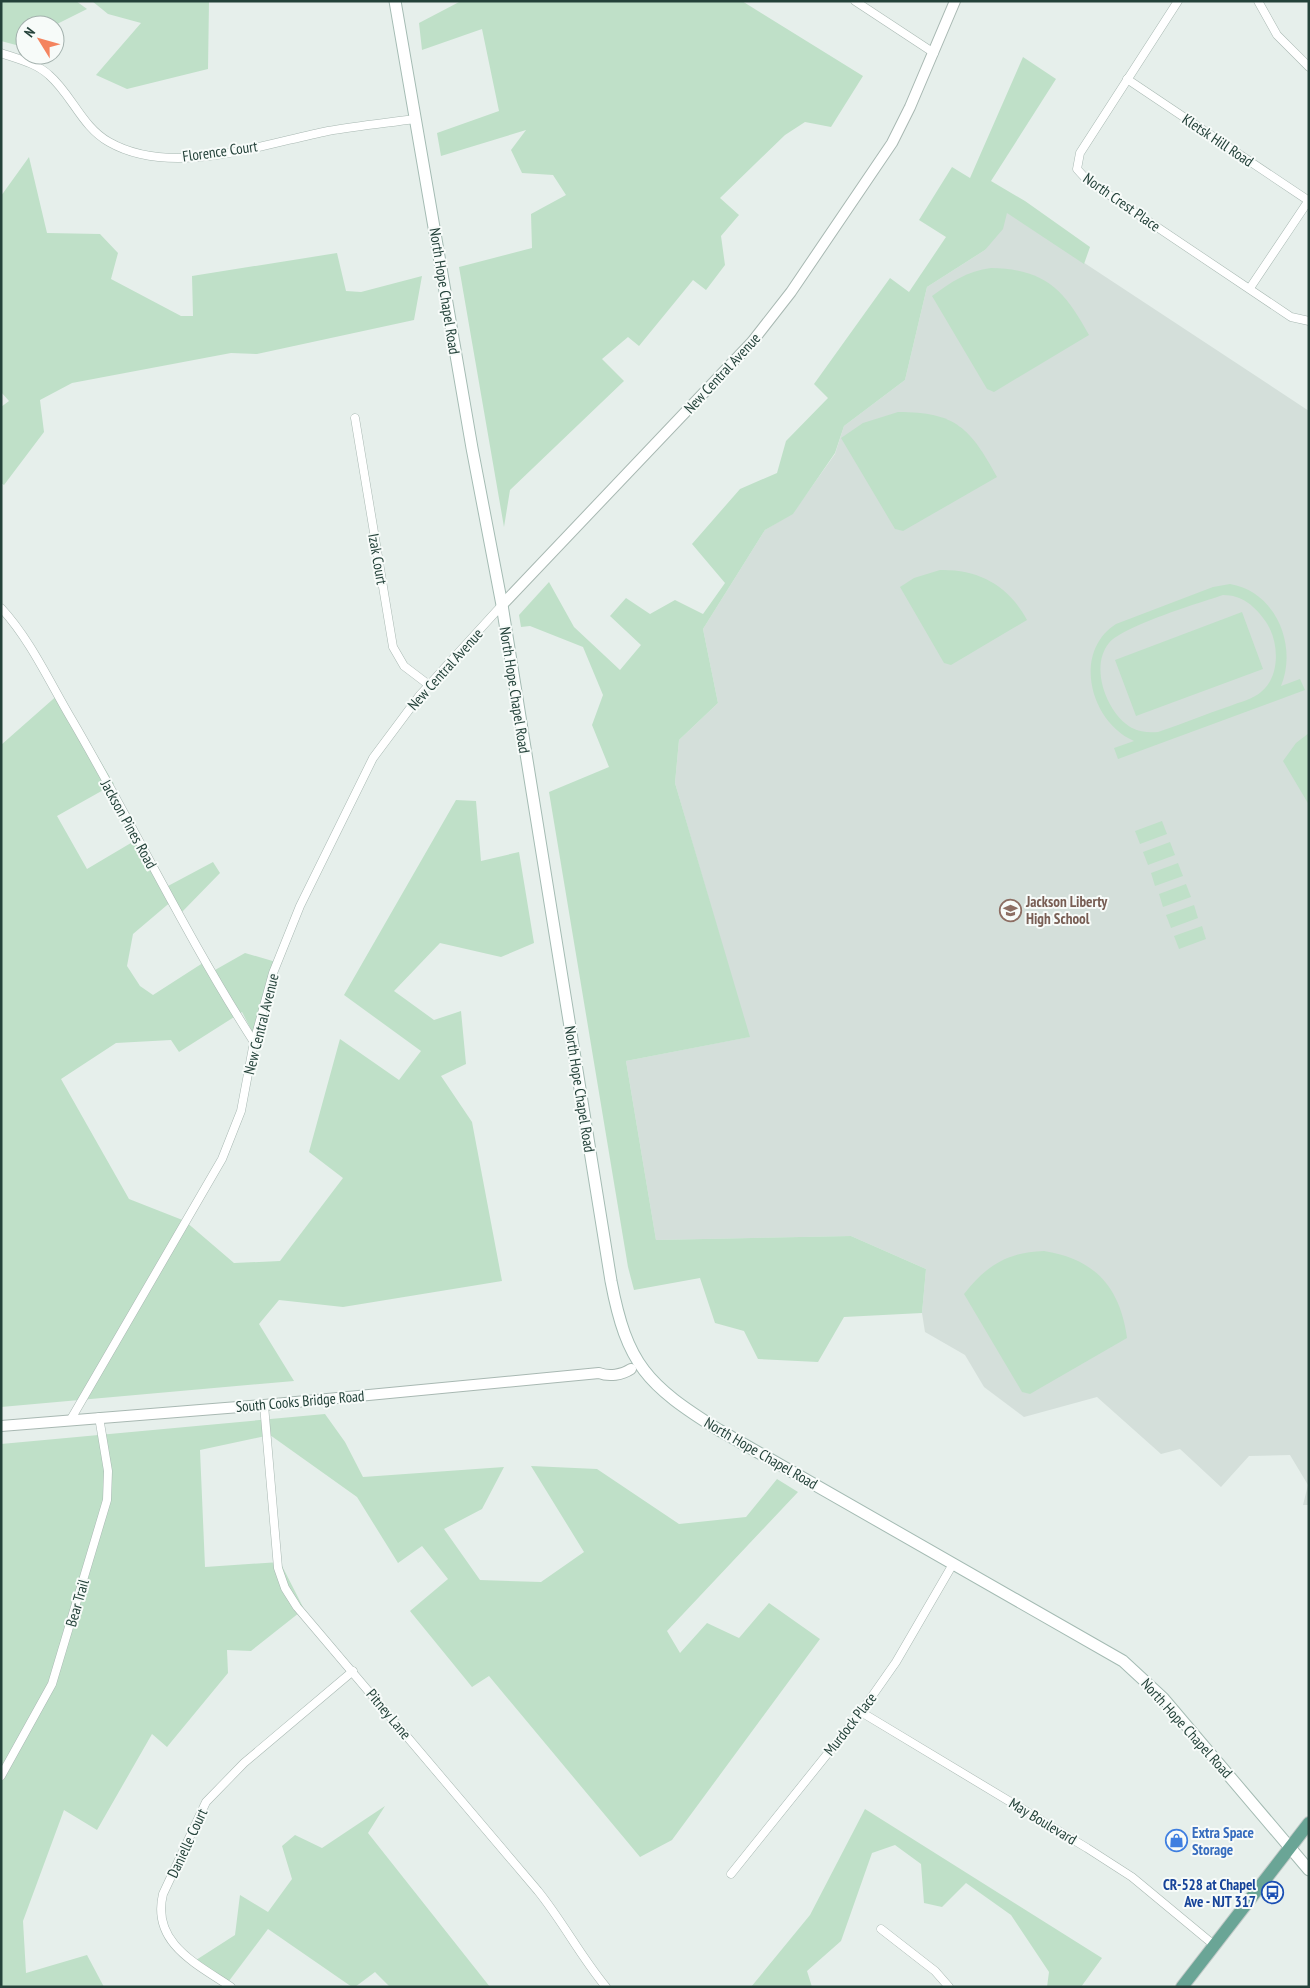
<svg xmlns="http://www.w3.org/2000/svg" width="1310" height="1988" font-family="'PT Sans Narrow',sans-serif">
  <rect width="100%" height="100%" fill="#e6efeb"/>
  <!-- built -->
  <polygon fill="#d4dfda" points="1007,212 1309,411 1309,1505 1303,1505 1308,1485 1290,1455 1249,1456 1221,1487 1180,1449 1161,1454 1097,1397 1024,1417 984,1387 965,1355 925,1332 922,1313 926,1269 851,1236 656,1240 626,1061 749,1037 675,783 679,740 718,703 703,629 765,530 793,513 835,454 844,426 905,380 927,287 985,250"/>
  <!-- green -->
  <g fill="#bfe0c8" fill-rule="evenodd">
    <polygon points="1,1 76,1 87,9 55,25 25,25 25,40 16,45 1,41"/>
    <polygon points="92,1 209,1 208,69 127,89 96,75 141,23 108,14"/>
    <polygon points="461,1 742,1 863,76 831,127 805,122 785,135 720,198 739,215 721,236 725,265 706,290 693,280 639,346 628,337 602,359 624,381 510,490 504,527 459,267 532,248 531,214 566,195 553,175 522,173 511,150 526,130 441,156 437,133 499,111 482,29 422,50 419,23"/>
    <polygon points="1023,57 1056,79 991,181 1025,201 1090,247 1084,264 1007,213 1003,229 985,250 927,287 905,380 844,426 835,453 793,514 765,530 703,629 718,703 679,740 675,783 750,1037 626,1061 656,1240 851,1236 926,1269 922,1313 844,1317 818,1362 758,1359 744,1331 715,1323 700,1278 634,1290 628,1267 549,792 609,767 592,725 603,695 583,647 530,626 521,627 519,615 549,582 574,627 620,670 641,645 610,616 626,598 650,614 675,600 703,614 725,583 692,544 740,489 777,473 786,441 828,398 814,384 890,278 909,292 946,237 919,220 952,167 970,178"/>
    <polygon points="29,157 47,233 100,234 118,253 111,279 181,316 193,316 192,276 337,253 346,291 361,292 422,276 414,320 257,354 231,353 72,383 40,400 44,432 4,485 1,483 1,407 9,401 1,392 1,196"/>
    <path d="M991,268C1046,269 1064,290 1089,335L994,392L987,389L932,296C951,282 967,271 991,268Z"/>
    <path d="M898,412C956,412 970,428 997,477L903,531L895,529L841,438L863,423Z"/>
    <path d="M940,570C979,569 1009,586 1027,620L951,665L944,663L900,587L914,578Z"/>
    <path d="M1230,584C1275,591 1298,645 1281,686L1300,679L1305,690L1118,759L1114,748L1134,741C1090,722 1072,652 1116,624L1213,587ZM1223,595C1242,595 1255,606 1266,622C1279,641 1281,676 1261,692C1253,699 1240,702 1230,706C1206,714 1182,724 1158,732C1149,733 1140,732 1132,728C1107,714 1089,667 1109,643C1123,626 1199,603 1223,595Z"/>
    <polygon points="1242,612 1263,669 1136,716 1115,660"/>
    <polygon points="60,693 114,784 57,816 87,869 141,837 168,886 213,862 220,873 181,913 173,900 133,934 127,966 140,986 153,995 209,959 215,970 245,953 276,962 256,1039 242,1012 179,1052 171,1040 116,1043 61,1079 129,1199 185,1221 234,1263 280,1261 343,1178 309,1152 340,1039 399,1080 421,1051 344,995 456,800 476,801 481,861 519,852 534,943 501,957 440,943 394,991 434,1020 461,1011 466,1064 441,1076 472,1122 502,1281 343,1307 279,1300 259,1324 294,1381 1,1407 1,745"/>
    <polygon points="1309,733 1309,805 1283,761 1296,743"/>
    <polygon points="1162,821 1167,834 1140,844 1135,831"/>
    <polygon points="1170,842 1175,855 1148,865 1143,852"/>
    <polygon points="1178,863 1183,876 1155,886 1151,873"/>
    <polygon points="1186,884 1191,897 1163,907 1159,894"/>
    <polygon points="1194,905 1198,918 1171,928 1166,915"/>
    <polygon points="1202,926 1206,939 1179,949 1174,936"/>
    <path d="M1044,1251C1095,1259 1120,1287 1127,1338L1030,1394L1022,1392L964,1294C986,1266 1007,1252 1044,1251Z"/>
    <polygon points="325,1414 345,1442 363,1477 504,1467 482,1509 444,1529 480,1580 541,1582 584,1552 531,1466 597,1469 679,1524 746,1517 777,1479 798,1492 667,1631 680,1653 707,1623 739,1638 769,1603 820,1639 672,1840 640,1857 489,1676 472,1687 410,1611 448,1579 422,1546 398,1563 357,1497 270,1435 200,1450 205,1567 280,1562 304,1609 251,1651 227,1650 228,1673 167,1747 152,1734 97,1830 64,1810 23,1921 26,1973 87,1955 104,1987 1,1987 1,1444"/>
    <polygon points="385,1806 368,1833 490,1987 390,1987 375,1972 355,1987 352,1987 268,1929 226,1985 193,1962 235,1935 240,1895 268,1912 292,1879 282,1846 295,1835 322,1848"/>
    <polygon points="865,1809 1102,1958 1081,1987 1047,1987 1049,1972 1011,1915 966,1883 942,1907 924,1903 921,1864 895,1845 872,1853 841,1941 807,1971 812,1987 751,1987 810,1915"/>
  </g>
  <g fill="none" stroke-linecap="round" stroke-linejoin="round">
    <defs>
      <g id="minor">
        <polyline points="855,1 934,53"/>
        <polyline points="1178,1 1080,153 1077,169 1087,180 1291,317 1309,321"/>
        <polyline points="1258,1 1277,35 1309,67"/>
        <path d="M1,53C18,59 36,63 49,75C72,95 82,127 109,142C172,178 263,144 328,131C357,126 386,123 415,119"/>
        <polyline points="1127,79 1309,201"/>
        <polyline points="1250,288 1309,200"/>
        <polyline points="355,418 393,647 404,666 429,685"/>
        <path d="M1,608C30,639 50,683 72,720C134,826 187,938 254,1042"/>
        <path d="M264,1405L278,1568L285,1588L297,1607L538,1891C563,1922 581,1957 606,1987"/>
        <polyline points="71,1419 222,1159 241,1111 254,1042 273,973 300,906 373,758 420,695 502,605"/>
        <polyline points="861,1712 1087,1848 1132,1877 1214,1945"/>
        <polyline points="1,1776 52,1684 107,1500 108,1471 99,1417"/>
        <polyline points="731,1874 861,1712 896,1662 953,1564"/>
        <polyline points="881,1929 935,1971 949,1987"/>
        <path d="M231,1987C197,1964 151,1943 163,1894L206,1802L244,1763L353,1671"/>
      </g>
      <g id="tertiary">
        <polyline points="502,605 752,342 791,292 892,143 910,107 955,1"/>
        <path d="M1,1426L264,1405L599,1373C609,1377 622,1375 631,1369"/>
      </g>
      <path id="secondary" d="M395,1L472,448L502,605L611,1281C627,1365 647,1385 719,1430L1123,1661L1163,1698L1309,1870"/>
      <polyline id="primary" points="1182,1987 1309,1823"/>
    </defs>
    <!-- minor casing -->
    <use href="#minor" stroke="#a8b8b2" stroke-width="9"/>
    <!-- tertiary casing -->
    <use href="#tertiary" stroke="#a8b8b2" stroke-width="12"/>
    <!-- secondary casing -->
    <use href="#secondary" stroke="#a4bbb3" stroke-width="13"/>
    <!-- primary casing -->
    <use href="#primary" stroke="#c2cac8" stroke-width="14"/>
    <!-- minor -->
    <use href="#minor" stroke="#fff" stroke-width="8"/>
    <!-- tertiary -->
    <use href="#tertiary" stroke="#fff" stroke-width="10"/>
    <!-- secondary -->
    <use href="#secondary" stroke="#fff" stroke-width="11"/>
    <!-- primary -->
    <use href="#primary" stroke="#6aa596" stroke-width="12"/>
  </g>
  <!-- icons -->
  <defs>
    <symbol id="school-ring" viewBox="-11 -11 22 22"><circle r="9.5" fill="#f7fbf9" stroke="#8d6e63" stroke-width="1.5"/><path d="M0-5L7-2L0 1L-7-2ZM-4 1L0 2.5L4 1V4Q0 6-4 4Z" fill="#8d6e63"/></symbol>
    <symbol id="shop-ring" viewBox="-11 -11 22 22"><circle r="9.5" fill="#f7fbf9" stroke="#3f7fe0" stroke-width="1.5"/><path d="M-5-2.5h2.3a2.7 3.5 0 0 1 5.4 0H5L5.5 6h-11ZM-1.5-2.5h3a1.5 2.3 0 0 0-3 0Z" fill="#3f7fe0"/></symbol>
    <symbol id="bus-ring" viewBox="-11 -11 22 22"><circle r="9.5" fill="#f7fbf9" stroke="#1a4fb4" stroke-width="1.5"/><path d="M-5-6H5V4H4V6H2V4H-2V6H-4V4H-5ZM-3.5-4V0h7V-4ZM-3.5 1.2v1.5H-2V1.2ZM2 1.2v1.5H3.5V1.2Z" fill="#1a4fb4"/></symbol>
  </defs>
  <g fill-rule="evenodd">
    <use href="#school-ring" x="998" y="898" width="25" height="25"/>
    <use href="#shop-ring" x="1164" y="1828" width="25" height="25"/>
    <use href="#bus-ring" x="1260" y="1880" width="25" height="25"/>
  </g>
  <g text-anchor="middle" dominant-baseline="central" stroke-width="4" stroke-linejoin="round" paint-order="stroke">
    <!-- street labels -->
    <g font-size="15" fill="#24423a" stroke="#f7fbf9">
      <text transform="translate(1218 140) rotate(34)">Kletsk Hill Road</text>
      <text transform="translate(220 151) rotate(-8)">Florence Court</text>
      <text transform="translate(1122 202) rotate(35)">North Crest Place</text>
      <text transform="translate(445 291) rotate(81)">North Hope Chapel Road</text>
      <text transform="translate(722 373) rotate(-47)">New Central Avenue</text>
      <text transform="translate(378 559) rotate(80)">Izak Court</text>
      <text transform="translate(445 669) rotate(-48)">New Central Avenue</text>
      <text transform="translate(515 690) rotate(81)">North Hope Chapel Road</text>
      <text transform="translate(129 824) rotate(61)">Jackson Pines Road</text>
      <text transform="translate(261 1024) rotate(-76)">New Central Avenue</text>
      <text transform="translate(580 1089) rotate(81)">North Hope Chapel Road</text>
      <text transform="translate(300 1401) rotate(-5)">South Cooks Bridge Road</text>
      <text transform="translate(761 1453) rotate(30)">North Hope Chapel Road</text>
      <text transform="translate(77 1603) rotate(-74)">Bear Trail</text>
      <text transform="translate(389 1714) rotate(50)">Pitney Lane</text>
      <text transform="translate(850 1724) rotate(-52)">Murdock Place</text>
      <text transform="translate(1187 1728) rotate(48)">North Hope Chapel Road</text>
      <text transform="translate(1043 1821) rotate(31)">May Boulevard</text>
      <text transform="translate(187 1843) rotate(-65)">Danielle Court</text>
    </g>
    <!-- education labels -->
    <g font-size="15" font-weight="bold" fill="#785e54" stroke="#f7fbf9" text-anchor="start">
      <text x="1026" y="901">Jackson Liberty<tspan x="1026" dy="17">High School</tspan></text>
    </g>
    <!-- shop labels -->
    <g font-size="15" font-weight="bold" fill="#366cbe" stroke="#f7fbf9" text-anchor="start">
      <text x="1192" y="1832">Extra Space<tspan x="1192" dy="17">Storage</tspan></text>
    </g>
    <!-- transit labels -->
    <g font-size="15" font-weight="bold" fill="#164399" stroke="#f7fbf9" text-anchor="end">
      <text x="1256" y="1884">CR-528 at Chapel<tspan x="1256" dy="17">Ave - NJT 317</tspan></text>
    </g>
  </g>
  <!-- border -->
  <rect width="1310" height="1988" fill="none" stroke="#24423a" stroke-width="5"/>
  <!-- north arrow -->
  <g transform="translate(40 40) rotate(307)"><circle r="24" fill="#f7fbf9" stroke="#a3b1ad"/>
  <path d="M0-4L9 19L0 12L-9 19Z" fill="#f4845f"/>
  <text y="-8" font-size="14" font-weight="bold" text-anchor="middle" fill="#24423a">N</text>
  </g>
</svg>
